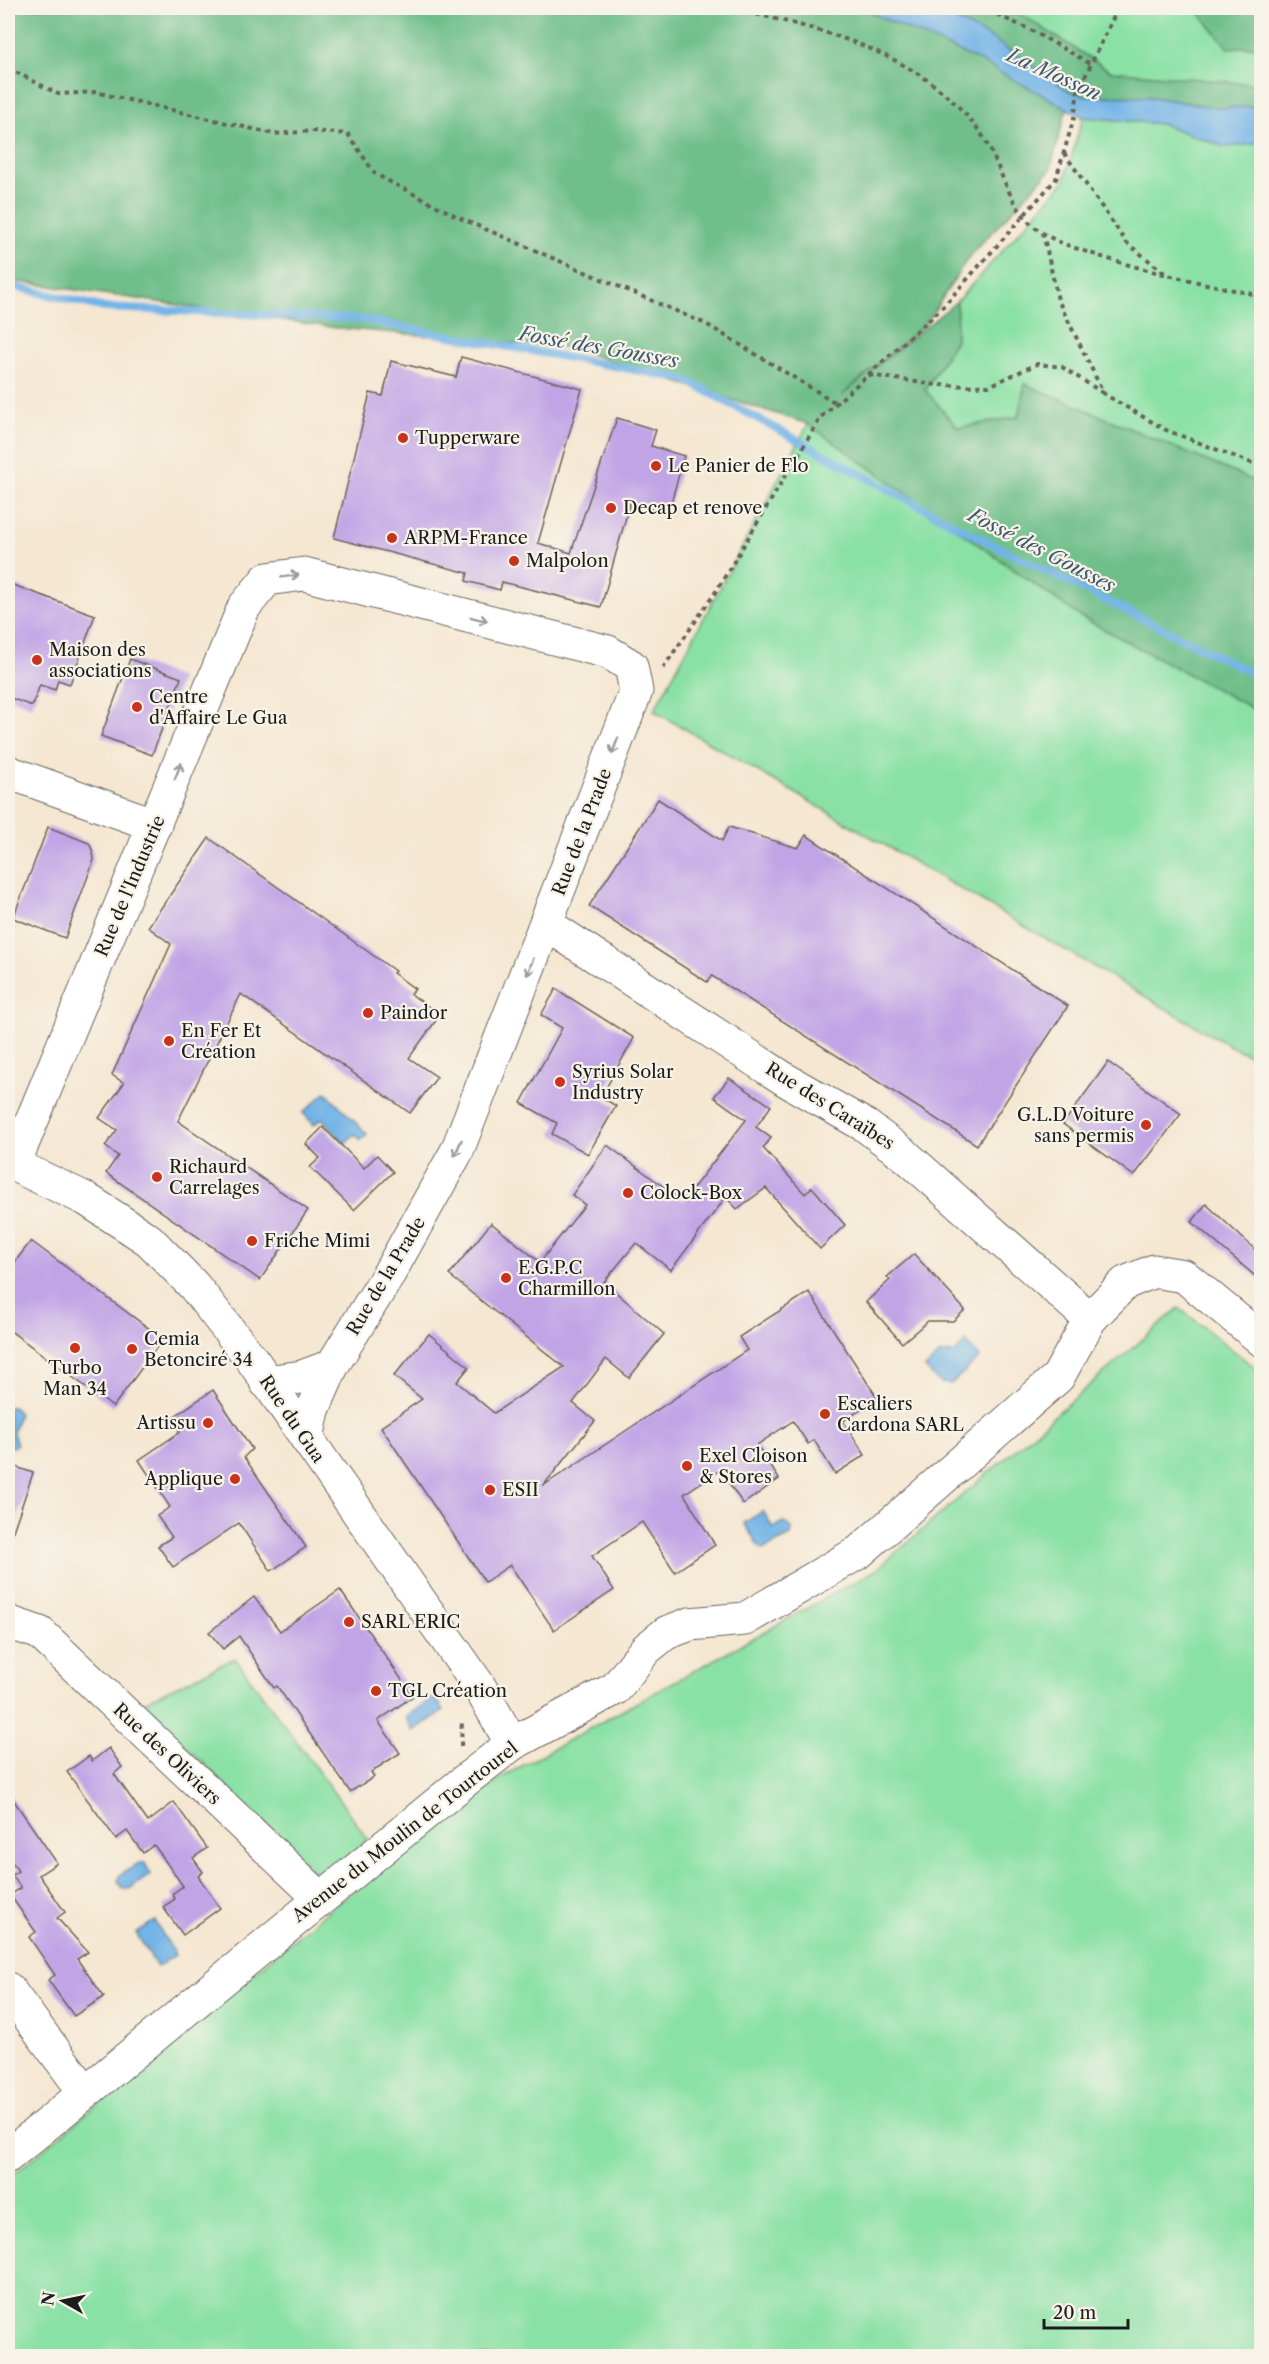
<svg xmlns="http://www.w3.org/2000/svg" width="1269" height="2364" font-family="'Libre Caslon Text',serif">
  <rect width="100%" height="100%" fill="#f7f3e8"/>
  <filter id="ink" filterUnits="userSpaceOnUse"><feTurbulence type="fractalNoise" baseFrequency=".0167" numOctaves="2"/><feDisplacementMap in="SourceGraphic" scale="12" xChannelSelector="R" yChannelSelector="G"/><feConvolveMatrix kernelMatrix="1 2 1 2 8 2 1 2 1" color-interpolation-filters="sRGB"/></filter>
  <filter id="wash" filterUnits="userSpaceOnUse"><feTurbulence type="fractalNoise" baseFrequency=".008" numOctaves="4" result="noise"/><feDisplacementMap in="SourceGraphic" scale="24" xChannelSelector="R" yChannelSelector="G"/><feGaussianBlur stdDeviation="1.35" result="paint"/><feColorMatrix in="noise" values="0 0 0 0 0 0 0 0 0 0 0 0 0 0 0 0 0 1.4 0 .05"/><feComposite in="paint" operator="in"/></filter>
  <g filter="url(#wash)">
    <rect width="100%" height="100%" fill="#f5e7d1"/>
    <!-- green -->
    <g fill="#8ae1a5" stroke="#537e60" stroke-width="1.5">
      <polygon points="1011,8 1261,8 1261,85 1110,71"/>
      <polygon points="1083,117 1162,124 1225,147 1261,143 1261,484 1025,384 1018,417 958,428 925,390 956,340 957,301 1064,182"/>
      <polygon points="808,424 1081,617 1261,713 1261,1060 1232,1047 654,711"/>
      <polygon points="1179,1308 1261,1372 1261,2356 8,2356 8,2179 330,1909 504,1776 876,1570"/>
      <polygon points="235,1658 368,1839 321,1879 142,1703"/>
    </g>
    <!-- forest -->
    <g fill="#6fbf8a" stroke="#466e53" stroke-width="1.5">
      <polygon points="8,8 1011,8 1110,71 1261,85 1261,106 1219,108 1152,97 1086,96 1066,111 1050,170 968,258 927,322 842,395 957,301 956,340 925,390 958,428 1018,417 1025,384 1261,484 1261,713 1081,617 808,424 571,348 337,328 8,280"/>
      <polygon points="1195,8 1261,8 1261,46 1228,48"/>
    </g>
    <!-- water -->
    <g fill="#72b4e7" stroke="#476882" stroke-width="1.5">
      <polygon points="860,8 933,8 993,39 1069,91 1086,96 1152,97 1219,108 1261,106 1261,143 1225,147 1162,124 1083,117 978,60"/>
      <polygon points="326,1092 367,1134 361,1140 355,1134 345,1143 322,1118 314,1125 303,1113"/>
      <polygon points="966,1342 980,1357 951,1384 940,1383 925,1368 940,1354 955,1353"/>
      <polygon points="8,1407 13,1407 19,1413 13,1433 17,1444 13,1447 8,1446"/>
      <polygon points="763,1511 773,1528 783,1522 792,1528 791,1536 764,1549 759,1547 744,1523"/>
      <polygon points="435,1697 444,1711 413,1731 405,1717"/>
      <polygon points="139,1863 145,1863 150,1875 129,1889 123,1889 118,1881 119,1876"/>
      <polygon points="155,1921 175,1955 157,1967 136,1933"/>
    </g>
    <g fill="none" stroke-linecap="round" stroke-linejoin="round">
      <!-- stream -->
      <polyline stroke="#72b4e7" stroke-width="8" points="8,285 105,308 358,319 684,379 972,534 1262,678"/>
    </g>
    <g id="blocks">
      <!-- building -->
      <g fill="#c1a4e6">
        <polygon points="461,357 582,389 538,543 571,553 617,418 656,430 651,446 684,456 668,514 630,503 601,607 502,582 500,590 466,581 468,573 334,538 370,393 383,396 391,361 456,377"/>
        <polygon points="8,583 95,615 70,684 58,680 55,690 40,685 32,706 8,697"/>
        <polygon points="130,659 181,678 152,755 101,736"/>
        <polygon points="658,799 722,841 729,827 798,848 806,835 1068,1006 977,1145 712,976 707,982 589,906"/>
        <polygon points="48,827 89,843 93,852 94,860 65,938 13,918"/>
        <polygon points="209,838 395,971 393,973 415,989 411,994 440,1015 409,1058 437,1077 410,1113 241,994 178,1121 308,1210 260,1280 106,1173 118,1156 105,1146 117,1130 99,1118 124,1083 112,1075 171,944 148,927"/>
        <polygon points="556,989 634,1038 601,1097 616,1106 588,1154 552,1134 557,1123 521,1103 562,1028 541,1015"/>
        <polygon points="1108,1062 1181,1114 1134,1176 1063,1124"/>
        <polygon points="729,1078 771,1106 756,1127 771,1138 763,1148 805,1194 812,1187 845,1225 820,1249 766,1188 737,1209 726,1197 671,1270 636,1243 604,1282 664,1334 629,1378 606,1359 573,1403 595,1421 543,1486 747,1350 739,1337 809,1292 878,1399 843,1421 865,1455 835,1474 814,1440 808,1444 793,1421 757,1445 779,1479 743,1504 720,1470 684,1494 715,1545 675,1572 642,1522 592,1556 614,1590 554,1630 510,1565 485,1582 381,1427 422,1399 394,1376 429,1334 469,1367 457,1382 494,1413 564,1367 449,1275 491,1223 540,1262 585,1205 572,1195 607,1145 683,1201 746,1120 714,1097"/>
        <polygon points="323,1127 364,1168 377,1155 393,1172 354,1210 310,1167 320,1158 306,1144"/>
        <polygon points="1206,1204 1262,1256 1262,1282 1192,1222"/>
        <polygon points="31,1241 163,1339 113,1407 8,1329 8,1271"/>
        <polygon points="914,1254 965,1310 953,1321 928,1321 902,1343 866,1302 890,1280 887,1277"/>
        <polygon points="213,1390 252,1449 244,1457 306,1547 271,1571 239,1523 173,1567 158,1546 172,1537 157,1516 170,1507 139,1460 180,1432 172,1418"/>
        <polygon points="8,1464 33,1473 11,1537 8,1536"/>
        <polygon points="340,1590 413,1696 378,1721 400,1753 371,1772 374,1777 350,1792 277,1686 274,1688 239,1636 223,1649 209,1632 254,1597 280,1631"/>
        <polygon points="109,1748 122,1767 114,1774 148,1822 174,1802 207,1848 193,1858 203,1872 198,1876 220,1908 183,1935 163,1907 175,1899 172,1894 183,1886 154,1845 143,1853 127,1831 116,1839 67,1772 89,1756 92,1761"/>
        <polygon points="8,1792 57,1863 39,1875 65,1912 57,1918 88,1952 77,1959 104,1997 74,2016 48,1980 55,1975 29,1937 36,1932 10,1895 21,1888 12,1875 18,1871 8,1855"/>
      </g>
    </g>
  </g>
  <g filter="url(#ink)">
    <use href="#blocks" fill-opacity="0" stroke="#68635b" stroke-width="1.5"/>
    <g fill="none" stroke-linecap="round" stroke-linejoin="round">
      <defs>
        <g id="minor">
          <polyline points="8,772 155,825"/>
          <polyline points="546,924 786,1080 866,1126 906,1156 1090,1319"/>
          <polyline points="8,1162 86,1199 149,1240 194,1286 253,1361 479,1686 512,1744"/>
          <polyline points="14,1164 244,607 267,579 304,574 608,652 631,666 636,691 457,1151 387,1277 332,1366 313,1410 307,1439"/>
          <polyline points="266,1382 302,1377 332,1366"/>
          <polyline points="8,1622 40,1633 320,1898"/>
          <polyline points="8,1989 85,2092"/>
          <polyline points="8,2156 467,1779 512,1744 616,1688 645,1650 666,1633 690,1624 745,1619 859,1552 1058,1377 1090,1319 1125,1283 1154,1271 1184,1276 1262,1340"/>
        </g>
      </defs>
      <!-- minor casing -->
      <use href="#minor" stroke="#68635b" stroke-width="35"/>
      <!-- path -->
      <g stroke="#68635b" stroke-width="4" stroke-dasharray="4.5 4.5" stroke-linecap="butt">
        <path d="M730,8C822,30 916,49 977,128C1001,159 1006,208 1040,231C1058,244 1079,249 1099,256C1152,273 1207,284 1262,296"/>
        <polyline points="981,8 1029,29 1091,64"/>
        <polyline points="8,68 58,94 95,92 274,134 313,131 348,134 375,174 462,219 706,324 836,403"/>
        <polyline points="1064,153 1127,243 1166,274"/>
        <polyline points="1043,233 1058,300 1104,394 1166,430 1262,467"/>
        <polyline points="869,375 937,385 989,386 1037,364 1062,367 1103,393"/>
        <polyline points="663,668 715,593 821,417 941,309 1056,179 1074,118 1078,91 1118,8"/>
        <polyline points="461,1746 462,1720"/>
      </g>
      <!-- minor -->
      <use href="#minor" stroke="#fff" stroke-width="33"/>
    </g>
    <!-- one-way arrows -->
    <defs><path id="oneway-shaft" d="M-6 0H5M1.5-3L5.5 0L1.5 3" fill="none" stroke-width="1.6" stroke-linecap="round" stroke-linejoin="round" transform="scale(1.5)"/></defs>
    <g stroke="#999">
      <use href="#oneway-shaft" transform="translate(290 576) rotate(-8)"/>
      <use href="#oneway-shaft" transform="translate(479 619) rotate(14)"/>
      <use href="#oneway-shaft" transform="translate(615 746) rotate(111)"/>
      <use href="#oneway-shaft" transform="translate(178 771) rotate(-68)"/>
      <use href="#oneway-shaft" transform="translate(530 967) rotate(111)"/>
      <use href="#oneway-shaft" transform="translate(458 1148) rotate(114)"/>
    </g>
  </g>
  <!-- markers -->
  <g fill="#c8321e" stroke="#f7f3e8" stroke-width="2">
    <circle cx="403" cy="438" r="6"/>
    <circle cx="656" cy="466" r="6"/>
    <circle cx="611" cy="508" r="6"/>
    <circle cx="392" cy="538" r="6"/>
    <circle cx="514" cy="561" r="6"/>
    <circle cx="37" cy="660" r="6"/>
    <circle cx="137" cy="707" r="6"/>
    <circle cx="368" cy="1013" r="6"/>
    <circle cx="169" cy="1041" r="6"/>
    <circle cx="560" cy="1082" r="6"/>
    <circle cx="1146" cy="1125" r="6"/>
    <circle cx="157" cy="1177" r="6"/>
    <circle cx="628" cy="1193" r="6"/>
    <circle cx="252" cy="1241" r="6"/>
    <circle cx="506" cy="1278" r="6"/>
    <circle cx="75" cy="1348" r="6"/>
    <circle cx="132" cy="1349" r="6"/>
    <circle cx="825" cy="1414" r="6"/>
    <circle cx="208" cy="1423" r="6"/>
    <circle cx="687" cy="1466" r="6"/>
    <circle cx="235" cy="1479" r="6"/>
    <circle cx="490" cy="1490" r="6"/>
    <circle cx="349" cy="1622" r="6"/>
    <circle cx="376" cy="1691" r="6"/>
  </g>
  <g text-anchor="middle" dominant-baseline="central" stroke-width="4.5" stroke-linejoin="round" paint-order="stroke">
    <!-- poi labels -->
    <g font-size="18" fill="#1c1c1c" stroke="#f7f3e8" text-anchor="start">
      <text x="415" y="438">Tupperware</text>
      <text x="668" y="466">Le Panier de Flo</text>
      <text x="623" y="508">Decap et renove</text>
      <text x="404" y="538">ARPM-France</text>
      <text x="526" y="561">Malpolon</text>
      <text x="49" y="650">Maison des<tspan x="49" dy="21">associations</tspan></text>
      <text x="149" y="697">Centre<tspan x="149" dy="21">d'Affaire Le Gua</tspan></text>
      <text x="380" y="1013">Paindor</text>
      <text x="181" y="1031">En Fer Et<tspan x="181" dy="21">Création</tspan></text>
      <text x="572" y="1072">Syrius Solar<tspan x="572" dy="21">Industry</tspan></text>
      <text x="1134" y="1115" text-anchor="end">G.L.D Voiture<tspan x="1134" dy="21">sans permis</tspan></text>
      <text x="169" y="1167">Richaurd<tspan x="169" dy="21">Carrelages</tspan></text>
      <text x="640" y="1193">Colock-Box</text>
      <text x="264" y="1241">Friche Mimi</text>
      <text x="518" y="1268">E.G.P.C<tspan x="518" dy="21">Charmillon</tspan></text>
      <text x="144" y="1339">Cemia<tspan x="144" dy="21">Betonciré 34</tspan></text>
      <text x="75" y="1368" text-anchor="middle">Turbo<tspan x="75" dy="21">Man 34</tspan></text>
      <text x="837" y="1404">Escaliers<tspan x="837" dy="21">Cardona SARL</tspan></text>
      <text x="196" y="1423" text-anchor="end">Artissu</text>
      <text x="699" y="1456">Exel Cloison<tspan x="699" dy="21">&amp; Stores</tspan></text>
      <text x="223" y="1479" text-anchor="end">Applique</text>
      <text x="502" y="1490">ESII</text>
      <text x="361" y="1622">SARL ERIC</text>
      <text x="388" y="1691">TGL Création</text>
    </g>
    <!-- street labels -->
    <g font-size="18" fill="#1c1c1c" stroke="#f7f3e8">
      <text transform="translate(582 832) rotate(-69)">Rue de la Prade</text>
      <text transform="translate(130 886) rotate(-67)">Rue de l'Industrie</text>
      <text transform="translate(830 1106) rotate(32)">Rue des Caraïbes</text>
      <text transform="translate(386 1276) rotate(-59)">Rue de la Prade</text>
      <text transform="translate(292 1419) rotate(56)">Rue du Gua</text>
      <text transform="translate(167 1754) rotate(43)">Rue des Oliviers</text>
      <text transform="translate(405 1832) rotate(-38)">Avenue du Moulin de Tourtourel</text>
    </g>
    <!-- water labels -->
    <g font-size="20" font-style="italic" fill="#3e596d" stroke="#f7f3e8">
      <text transform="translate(1054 74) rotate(24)">La Mosson</text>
      <text transform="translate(599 347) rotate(10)">Fossé des Gousses</text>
      <text transform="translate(1042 550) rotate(27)">Fossé des Gousses</text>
    </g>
  </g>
  <!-- margin -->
  <rect width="1269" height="2364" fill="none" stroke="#f7f3e8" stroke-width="30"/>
  <!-- north arrow -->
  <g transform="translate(63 2301) rotate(279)" stroke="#f7f3e8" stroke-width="4.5" paint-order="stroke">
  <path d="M0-4.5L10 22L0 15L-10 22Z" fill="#1c1c1c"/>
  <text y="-9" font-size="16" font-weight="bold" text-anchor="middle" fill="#1c1c1c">N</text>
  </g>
  <!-- scale -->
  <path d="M1044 2319v9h84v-9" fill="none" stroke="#1c1c1c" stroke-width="3"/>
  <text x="1053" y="2319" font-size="18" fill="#1c1c1c" stroke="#f7f3e8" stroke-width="4.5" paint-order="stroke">20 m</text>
</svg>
